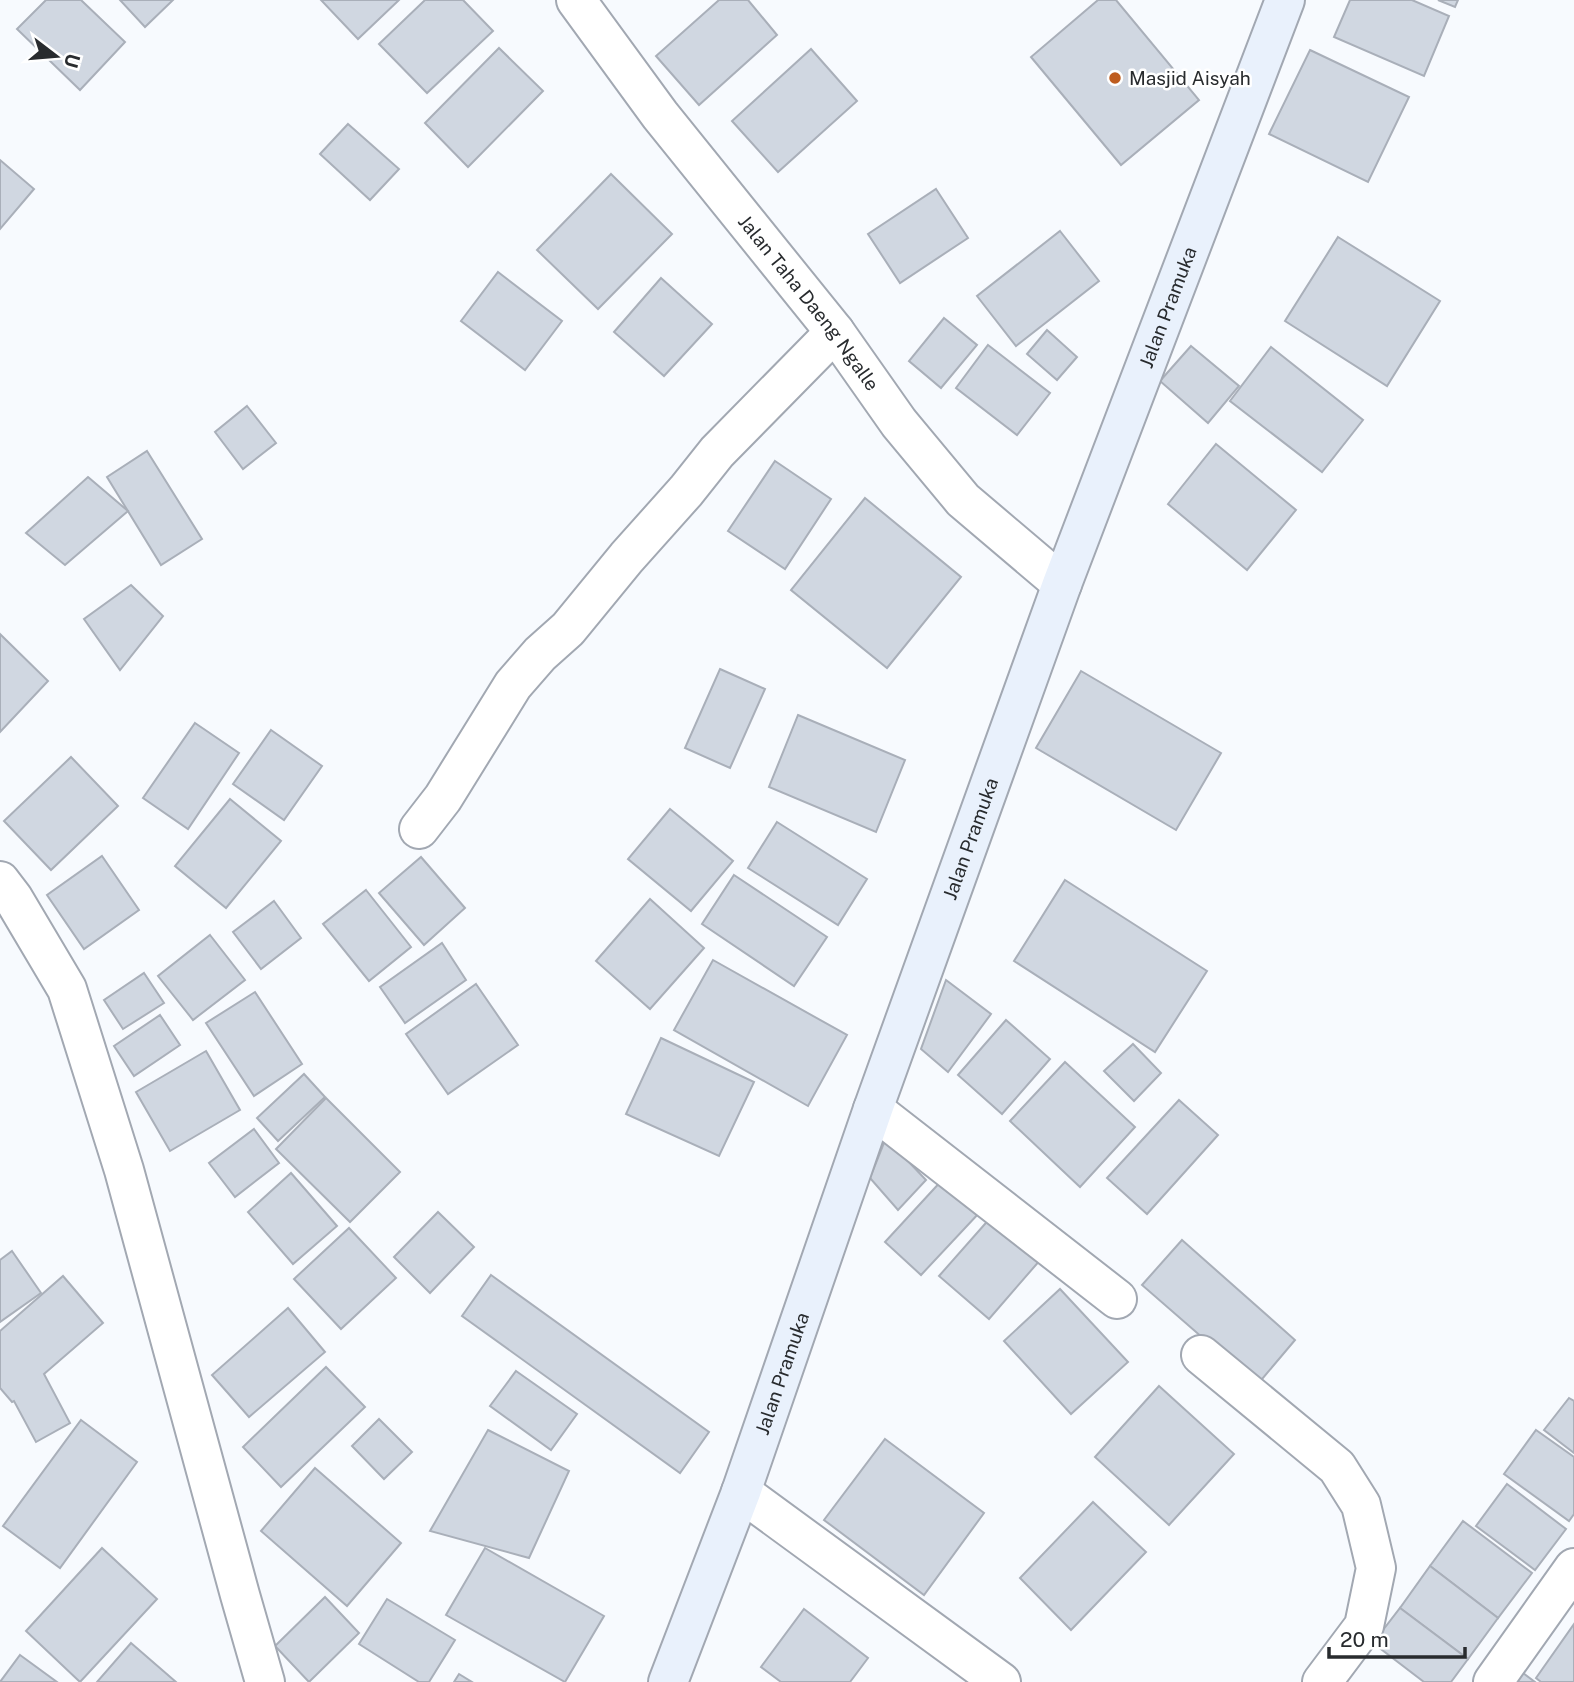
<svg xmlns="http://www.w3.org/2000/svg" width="1574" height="1682" font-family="'Public Sans',sans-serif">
  <rect width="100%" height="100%" fill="#f7fafe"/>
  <!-- building -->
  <g fill="#d0d7e1" stroke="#a9afb9" stroke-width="2">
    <polygon points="46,0 81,0 125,42 80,90 17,29"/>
    <polygon points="120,0 173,0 145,27"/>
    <polygon points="321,0 399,0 358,39"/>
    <polygon points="425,0 463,0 493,31 427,93 379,44"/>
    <polygon points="719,0 748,0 777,35 699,105 656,56"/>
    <polygon points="1098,0 1116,0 1199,100 1121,165 1031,57"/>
    <polygon points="1350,0 1412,0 1449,16 1424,76 1334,37"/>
    <polygon points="1438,0 1458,0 1455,7"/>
    <polygon points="499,48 543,91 468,167 425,123"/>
    <polygon points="811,49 857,101 778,172 732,121"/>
    <polygon points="1310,50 1409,97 1368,182 1269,134"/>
    <polygon points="348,124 399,169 370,200 320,154"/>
    <polygon points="0,160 34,189 0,229"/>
    <polygon points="611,174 672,234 598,309 537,250"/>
    <polygon points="936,189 968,238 900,283 868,234"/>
    <polygon points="1060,231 1099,281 1016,346 977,296"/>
    <polygon points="1338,237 1440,301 1387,386 1285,321"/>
    <polygon points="498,272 562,321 525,370 461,321"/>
    <polygon points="661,278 712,324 664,376 614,332"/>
    <polygon points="944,318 977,345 941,388 909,361"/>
    <polygon points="1047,330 1077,357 1057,380 1027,354"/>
    <polygon points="988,345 1050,393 1017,435 956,388"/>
    <polygon points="1191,346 1239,386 1208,423 1160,381"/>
    <polygon points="1271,347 1363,420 1322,472 1230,401"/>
    <polygon points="247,406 276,443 243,469 215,432"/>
    <polygon points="1216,444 1296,510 1247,570 1168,504"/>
    <polygon points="147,451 202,539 161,565 107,477"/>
    <polygon points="775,461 831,499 785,569 728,531"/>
    <polygon points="88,477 128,511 65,565 26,533"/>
    <polygon points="865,498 961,577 887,668 791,590"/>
    <polygon points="131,585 163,616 120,670 84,619"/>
    <polygon points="0,634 48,681 0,732"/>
    <polygon points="720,669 765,689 730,768 685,748"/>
    <polygon points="1081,671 1221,753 1176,830 1036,748"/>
    <polygon points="798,715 905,760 876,832 769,787"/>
    <polygon points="195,723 239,753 188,829 143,798"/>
    <polygon points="271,730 322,766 284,820 233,784"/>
    <polygon points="71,757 118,806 51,870 4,821"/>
    <polygon points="230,799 281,841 226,908 175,866"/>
    <polygon points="670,809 733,861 691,911 628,859"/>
    <polygon points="777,822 867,879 838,925 748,868"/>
    <polygon points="102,856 139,910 84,949 47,895"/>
    <polygon points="421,857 465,908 424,945 379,893"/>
    <polygon points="734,875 827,937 794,986 702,924"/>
    <polygon points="1065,880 1207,971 1155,1052 1014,961"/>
    <polygon points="366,890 411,947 369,981 323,924"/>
    <polygon points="650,899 704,948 650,1009 596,961"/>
    <polygon points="274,901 301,938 261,969 233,932"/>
    <polygon points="210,935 245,980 193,1020 158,976"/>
    <polygon points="442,943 466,980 405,1023 380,987"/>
    <polygon points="713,960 847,1035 808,1106 674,1030"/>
    <polygon points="144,973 164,1003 123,1029 104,1000"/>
    <polygon points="946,980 991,1014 948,1072 921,1049"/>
    <polygon points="476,984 518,1045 448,1094 406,1034"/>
    <polygon points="255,992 302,1064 254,1096 206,1023"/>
    <polygon points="160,1015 180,1045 134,1076 114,1046"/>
    <polygon points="1006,1020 1050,1059 1002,1114 958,1075"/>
    <polygon points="661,1038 754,1082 719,1156 626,1114"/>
    <polygon points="1133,1044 1161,1073 1134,1101 1104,1071"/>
    <polygon points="206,1051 240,1110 170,1151 136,1092"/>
    <polygon points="1065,1062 1135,1127 1080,1187 1010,1121"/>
    <polygon points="304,1074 325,1097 278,1141 257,1118"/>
    <polygon points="326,1098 400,1172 350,1222 276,1149"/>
    <polygon points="1179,1100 1218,1135 1147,1214 1107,1178"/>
    <polygon points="254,1129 279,1163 235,1197 209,1163"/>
    <polygon points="886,1138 926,1180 898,1210 870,1178"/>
    <polygon points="291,1173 337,1226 293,1264 248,1212"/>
    <polygon points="944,1178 980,1212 921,1275 885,1242"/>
    <polygon points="438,1212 474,1247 430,1293 394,1257"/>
    <polygon points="992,1216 1041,1259 989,1319 939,1276"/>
    <polygon points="349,1228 396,1278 341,1329 294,1279"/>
    <polygon points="1182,1240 1295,1340 1257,1385 1142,1285"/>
    <polygon points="12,1251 41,1293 0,1322 0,1260"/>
    <polygon points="491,1275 709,1432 680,1473 462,1316"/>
    <polygon points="63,1276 103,1323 44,1374 70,1423 36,1442 14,1401 12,1402 0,1388 0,1331"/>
    <polygon points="1060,1289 1128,1362 1071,1414 1004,1341"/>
    <polygon points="288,1308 325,1352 249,1417 212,1375"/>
    <polygon points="326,1367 365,1407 281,1487 243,1447"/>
    <polygon points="516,1371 577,1414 551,1450 490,1406"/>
    <polygon points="1159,1386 1234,1454 1169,1525 1095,1457"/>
    <polygon points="1569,1398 1574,1401 1574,1453 1544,1430"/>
    <polygon points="379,1419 412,1452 384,1479 352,1446"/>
    <polygon points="81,1420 137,1462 60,1568 3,1526"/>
    <polygon points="488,1430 569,1471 529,1558 430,1531"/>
    <polygon points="1536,1430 1574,1457 1574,1514 1569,1521 1504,1474"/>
    <polygon points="885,1439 984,1513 924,1595 824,1520"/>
    <polygon points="315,1468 401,1543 347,1606 261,1531"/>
    <polygon points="1507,1484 1566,1529 1535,1570 1476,1526"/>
    <polygon points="1093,1502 1146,1552 1071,1630 1020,1578"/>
    <polygon points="1463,1521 1532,1573 1498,1618 1430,1566"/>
    <polygon points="102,1548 157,1599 80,1682 26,1631"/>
    <polygon points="485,1548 604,1616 565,1682 446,1615"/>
    <polygon points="1430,1566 1498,1618 1468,1659 1400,1608"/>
    <polygon points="325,1597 359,1633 309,1682 275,1646"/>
    <polygon points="387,1599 455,1640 429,1682 419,1682 359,1644"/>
    <polygon points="1400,1608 1468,1659 1451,1682 1424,1682 1373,1643"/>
    <polygon points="804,1609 868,1658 850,1682 781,1682 761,1667"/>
    <polygon points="1574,1624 1574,1682 1541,1682 1536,1678"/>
    <polygon points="131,1643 176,1682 97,1682"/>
    <polygon points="20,1655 57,1682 0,1682"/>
    <polygon points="1519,1670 1535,1682 1510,1682"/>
    <polygon points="459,1674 472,1682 454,1682"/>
  </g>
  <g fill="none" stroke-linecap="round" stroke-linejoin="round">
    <defs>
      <g id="street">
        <path id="s1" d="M576,0L660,115L835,332L899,423L963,500L1062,584"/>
        <polyline points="419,829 443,798 513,685 540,654 568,629 627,557 686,491 717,452 835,332"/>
        <polyline points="0,881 13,898 67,989 124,1170 240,1595 265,1682"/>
        <polyline points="873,1109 1117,1299"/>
        <polyline points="1201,1355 1337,1467 1361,1505 1376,1568 1364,1626 1322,1682"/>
        <polyline points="741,1492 1001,1682"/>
        <polyline points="1493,1682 1574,1568"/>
      </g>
      <g id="secondary">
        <path id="s2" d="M668,1682L741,1492L873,1109L1062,584L1285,0"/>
      </g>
    </defs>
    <!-- street casing -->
    <use href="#street" stroke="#a2a8b2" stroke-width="42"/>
    <!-- secondary casing -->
    <use href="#secondary" stroke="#a2a8b2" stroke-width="42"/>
    <!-- street -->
    <use href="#street" stroke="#fff" stroke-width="38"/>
    <!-- secondary -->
    <use href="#secondary" stroke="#e9f1fc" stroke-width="38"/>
  </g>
  <!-- markers -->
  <circle fill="#be5c1e" stroke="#fff" stroke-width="2.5" cx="1115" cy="78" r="7"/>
  <g text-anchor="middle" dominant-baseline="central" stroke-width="5" stroke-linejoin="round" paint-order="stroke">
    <!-- poi labels -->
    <g font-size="19" fill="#282b2e" stroke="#fff" text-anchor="start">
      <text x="1129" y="78">Masjid Aisyah</text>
    </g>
    <!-- street labels -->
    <g font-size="19" fill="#282b2e" stroke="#fff">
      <text stroke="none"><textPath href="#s1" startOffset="382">Jalan Taha Daeng Ngalle</textPath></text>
      <text stroke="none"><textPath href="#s2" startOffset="1463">Jalan Pramuka</textPath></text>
      <text stroke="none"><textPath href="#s2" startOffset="896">Jalan Pramuka</textPath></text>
      <text stroke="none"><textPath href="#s2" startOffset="329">Jalan Pramuka</textPath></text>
    </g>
  </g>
  <!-- north arrow -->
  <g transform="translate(56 56) rotate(106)" stroke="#ffffff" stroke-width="5" paint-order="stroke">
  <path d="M0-5L12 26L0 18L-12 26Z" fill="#282b2e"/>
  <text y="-10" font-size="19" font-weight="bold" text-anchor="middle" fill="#282b2e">U</text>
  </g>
  <!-- scale -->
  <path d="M1329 1647v10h136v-10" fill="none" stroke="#282b2e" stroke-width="3.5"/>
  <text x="1340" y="1647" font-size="21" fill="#282b2e" stroke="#ffffff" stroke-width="5" paint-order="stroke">20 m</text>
</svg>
